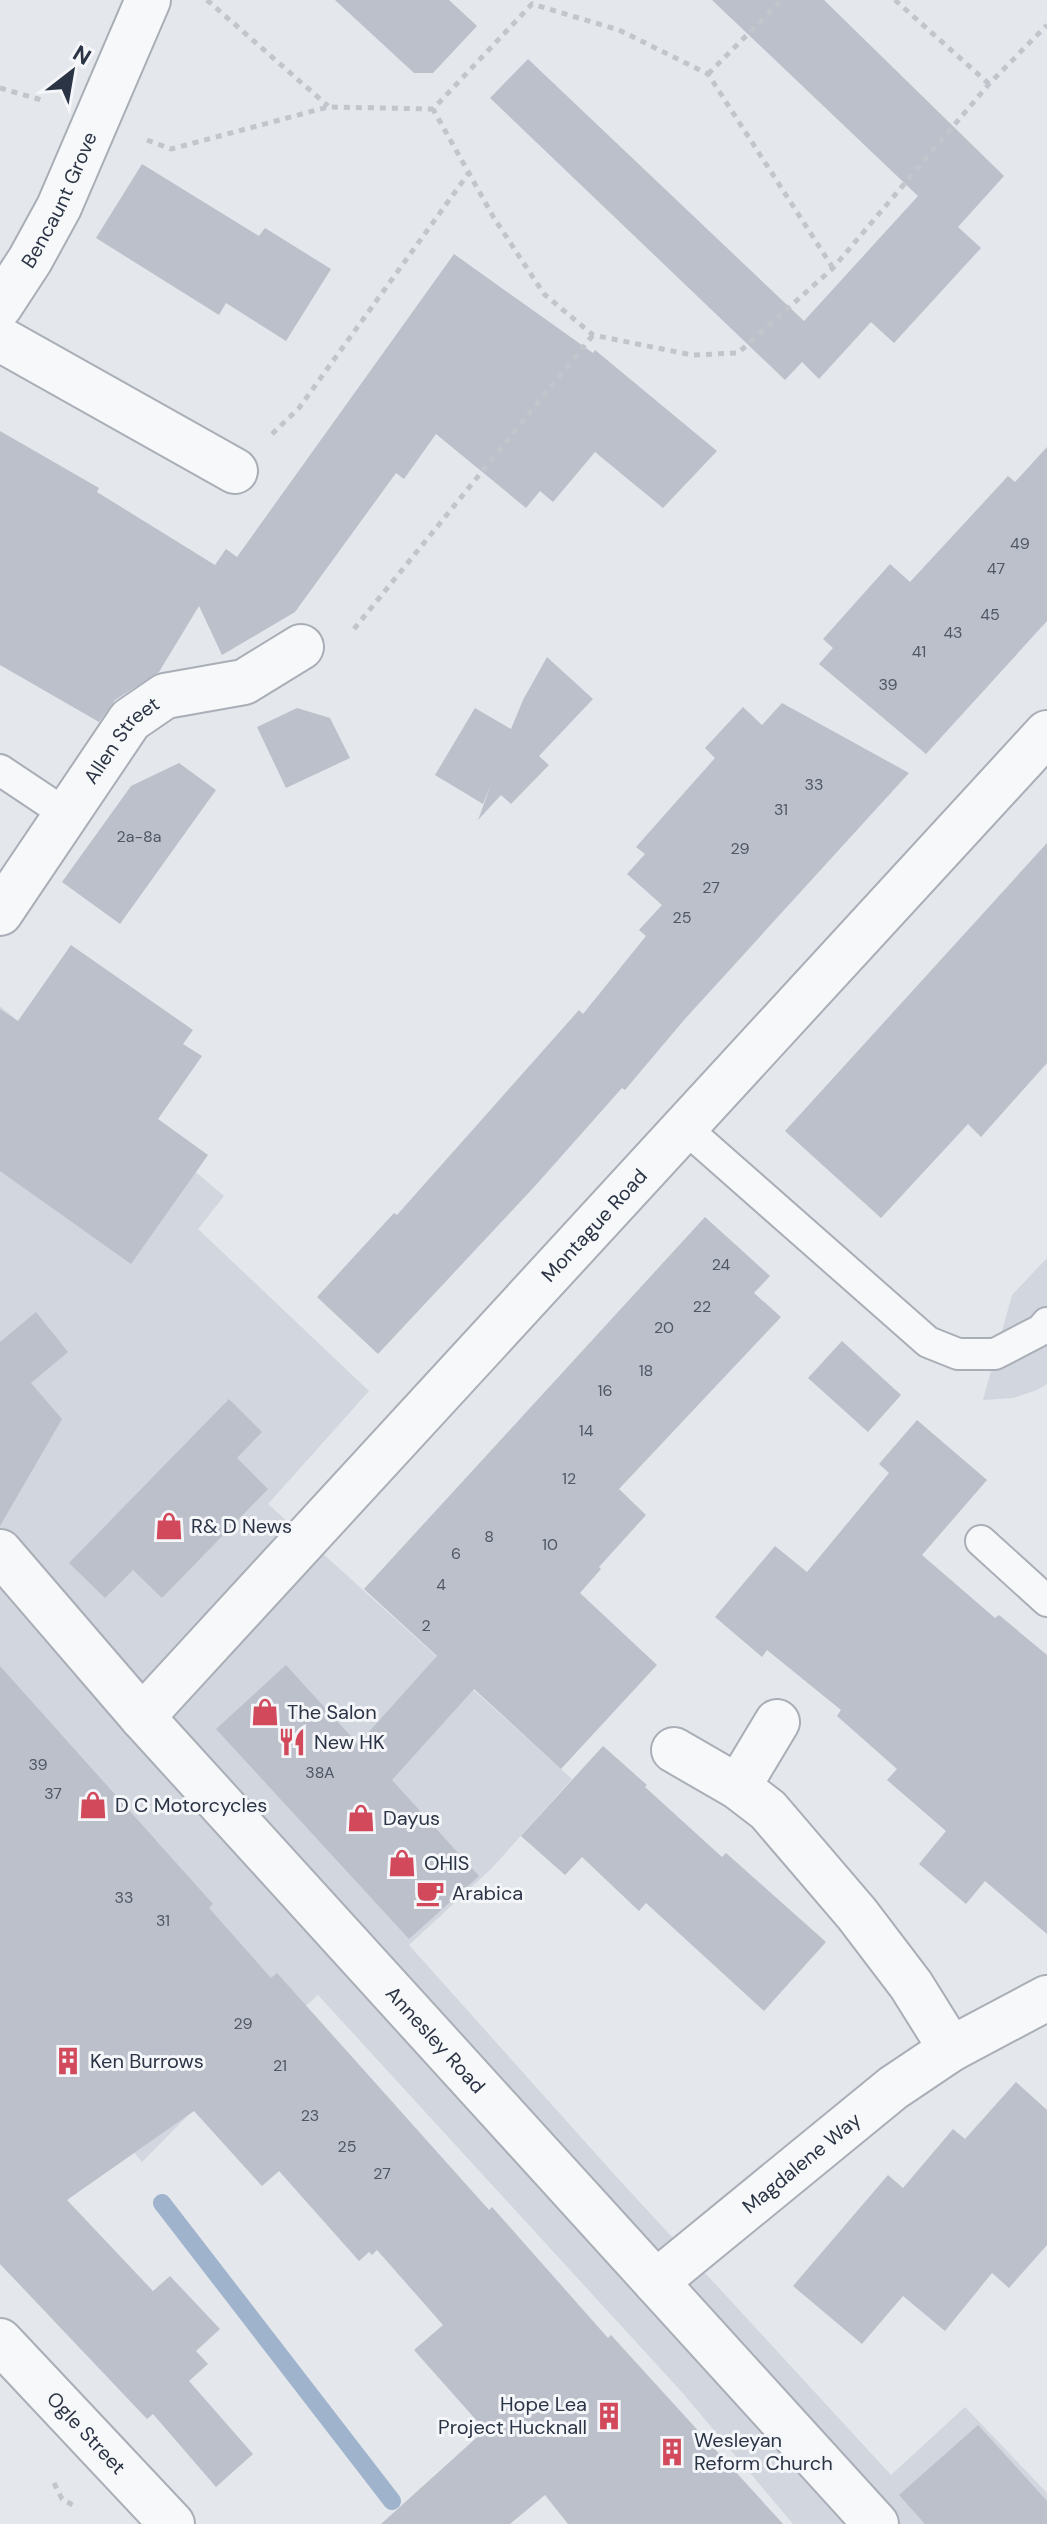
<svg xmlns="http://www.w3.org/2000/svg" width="1047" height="2524" font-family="'DM Sans',sans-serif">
  <rect width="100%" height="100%" fill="#e4e7ec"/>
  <!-- built -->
  <g fill="#d2d6de">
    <polygon points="0,1006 224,1196 198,1229 369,1391 268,1504 572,1779 491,1869 409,1945 613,2173 891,2475 965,2407 1047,2493 1047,2524 793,2524 680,2390 318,1995 219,2084 142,2162 50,2051 212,1904 156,1840 0,1977"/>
    <polygon points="1047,1258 1047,1384 1037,1390 1013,1398 983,1400 1012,1295"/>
  </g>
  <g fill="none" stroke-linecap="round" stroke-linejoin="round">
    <!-- stream -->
    <polyline stroke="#9fb4cc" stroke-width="18" points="162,2203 392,2501"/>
  </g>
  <!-- building -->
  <g fill="#bbc0ca">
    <polygon points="335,0 449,0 477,26 433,73 414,73"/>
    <polygon points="712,0 824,0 1004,176 958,227 981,248 894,343 871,322 819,379 802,362 785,380 490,98 528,59 804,321 918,196"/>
    <polygon points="142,164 259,236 265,228 331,269 286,341 226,303 219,315 96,238"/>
    <polygon points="454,254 593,353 595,350 717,451 663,508 595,452 553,502 540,491 526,508 436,434 404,479 396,473 295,612 222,655 199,606 159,672 115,700 99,722 0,665 0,431 99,488 97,492 215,565 226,549 237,557"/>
    <polygon points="1047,447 1047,621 926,754 819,664 833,648 823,639 890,564 910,582 1008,476 1015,482"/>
    <polygon points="547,657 593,699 539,756 549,765 511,804 501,795 478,820 491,785 483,804 435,775 475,708 511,729 523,700"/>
    <polygon points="782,703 909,773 684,1020 625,1090 622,1088 535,1186 378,1354 317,1297 394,1213 397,1215 579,1010 583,1014 646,936 639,930 662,905 627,874 645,854 636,847 715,758 705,748 743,707 762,725"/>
    <polygon points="297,708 330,718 350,758 286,788 257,727"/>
    <polygon points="179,763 216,790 120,924 62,882 131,786"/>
    <polygon points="1047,843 1047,1063 981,1137 968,1124 881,1218 785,1131"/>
    <polygon points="71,945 193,1030 183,1044 202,1056 158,1119 208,1155 131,1264 0,1171 0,1009 18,1021"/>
    <polygon points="705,1217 770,1276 754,1293 781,1317 619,1489 646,1515 599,1567 601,1569 580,1593 657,1665 561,1769 474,1689 392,1780 479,1876 409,1939 216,1729 286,1665 358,1744 437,1656 364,1589"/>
    <polygon points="36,1312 68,1352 31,1383 62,1419 0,1526 0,1342"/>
    <polygon points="842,1341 901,1395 868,1432 808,1378"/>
    <polygon points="229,1399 262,1432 237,1458 268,1489 162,1598 133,1570 105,1598 69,1563"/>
    <polygon points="917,1420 987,1480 922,1555 995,1618 999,1615 1047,1655 1047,1934 985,1881 966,1904 919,1864 946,1831 887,1780 897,1769 837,1716 841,1710 767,1650 762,1657 715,1617 775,1546 807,1572 889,1473 879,1464"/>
    <polygon points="0,1666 213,1904 209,1908 271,1978 277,1973 489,2210 492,2207 608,2338 611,2335 783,2524 568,2524 545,2495 510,2524 381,2524 485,2430 414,2350 443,2325 377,2250 372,2255 369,2252 359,2261 279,2171 262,2186 194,2111 67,2200 153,2291 170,2276 220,2329 196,2351 208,2364 189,2381 253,2454 216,2487 153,2414 147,2419 0,2264"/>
    <polygon points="603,1746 647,1785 645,1787 722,1857 726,1853 826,1942 764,2011 646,1903 639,1911 582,1857 565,1875 521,1836"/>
    <polygon points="1016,2082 1047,2110 1047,2245 1009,2288 992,2273 945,2331 903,2296 862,2344 793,2286 888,2175 903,2188 953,2129 965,2139"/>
    <polygon points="978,2425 1047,2501 1047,2524 925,2524 899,2495"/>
  </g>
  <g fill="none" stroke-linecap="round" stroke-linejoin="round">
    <defs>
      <g id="service">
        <polyline points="0,770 66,814"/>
        <polyline points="684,1127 928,1342 958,1354 995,1354 1041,1330 1047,1323"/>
        <polyline points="981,1541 1047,1601"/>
      </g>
      <g id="minor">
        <path id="s1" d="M0,306L30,260L59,207L148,0"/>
        <polyline points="0,339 235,471"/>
        <path id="s2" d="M0,913L130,720L165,696L244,682L301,647"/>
        <path id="s3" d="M142,1717L1047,733"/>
        <polyline points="674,1750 738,1787 768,1810 857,1914 911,1985 951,2049"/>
        <polyline points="738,1787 777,1722"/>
        <path id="s4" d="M656,2282L893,2088L951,2049L1047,1998"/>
        <path id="s5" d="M0,2341L172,2524"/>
      </g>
      <g id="tertiary">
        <path id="s6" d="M0,1552L142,1717L876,2524"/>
      </g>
    </defs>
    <!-- service casing -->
    <use href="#service" stroke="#a9aeb7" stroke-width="34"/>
    <!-- minor casing -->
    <use href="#minor" stroke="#a9aeb7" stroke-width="48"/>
    <!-- tertiary casing -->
    <use href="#tertiary" stroke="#a9aeb7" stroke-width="48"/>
    <!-- path -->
    <g stroke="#c2c5cb" stroke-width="5" stroke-dasharray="6 6" stroke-linecap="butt">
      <polyline points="207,0 328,106"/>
      <polyline points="895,0 989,84"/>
      <polyline points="708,74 782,0"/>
      <polyline points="0,88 45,101"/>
      <polyline points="147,140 171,149 328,107 433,109"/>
      <polyline points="833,268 708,74 619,30 532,4 433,109 494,218 544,294 593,335 692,355 738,353 833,268 989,84 1047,25"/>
      <polyline points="272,434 299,408 468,174"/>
      <polyline points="354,629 593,335"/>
      <polyline points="54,2483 62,2499 76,2507"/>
    </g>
    <!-- service -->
    <use href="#service" stroke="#f7f8fa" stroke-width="30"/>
    <!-- minor -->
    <use href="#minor" stroke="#f7f8fa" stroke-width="44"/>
    <!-- tertiary -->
    <use href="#tertiary" stroke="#f7f8fa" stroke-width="44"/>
  </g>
  <!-- icons -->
  <defs>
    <symbol id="shop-bare" viewBox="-9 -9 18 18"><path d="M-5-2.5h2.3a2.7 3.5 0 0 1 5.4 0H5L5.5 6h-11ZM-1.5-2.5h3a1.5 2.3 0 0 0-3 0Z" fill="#d1495b" stroke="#f4f6f9" stroke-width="2.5" paint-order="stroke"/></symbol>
    <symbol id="restaurant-bare" viewBox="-9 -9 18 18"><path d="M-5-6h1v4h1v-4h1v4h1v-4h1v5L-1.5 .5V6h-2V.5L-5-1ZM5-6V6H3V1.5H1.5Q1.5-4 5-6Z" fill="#d1495b" stroke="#f4f6f9" stroke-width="2.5" paint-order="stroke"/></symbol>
    <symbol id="cafe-bare" viewBox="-9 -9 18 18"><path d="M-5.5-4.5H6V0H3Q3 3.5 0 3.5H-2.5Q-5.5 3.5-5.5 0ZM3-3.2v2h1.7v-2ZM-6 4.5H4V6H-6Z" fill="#d1495b" stroke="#f4f6f9" stroke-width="2.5" paint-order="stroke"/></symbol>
    <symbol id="building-bare" viewBox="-9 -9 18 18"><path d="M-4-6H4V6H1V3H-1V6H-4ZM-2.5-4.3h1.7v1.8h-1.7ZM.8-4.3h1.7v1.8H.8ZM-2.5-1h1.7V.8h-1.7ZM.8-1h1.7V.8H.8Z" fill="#d1495b" stroke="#f4f6f9" stroke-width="2.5" paint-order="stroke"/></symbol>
  </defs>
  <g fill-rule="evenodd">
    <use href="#shop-bare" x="149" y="1506" width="40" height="40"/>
    <use href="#shop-bare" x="245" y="1692" width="40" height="40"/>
    <use href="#restaurant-bare" x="272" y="1722" width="40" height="40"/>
    <use href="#shop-bare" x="73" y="1785" width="40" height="40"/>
    <use href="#shop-bare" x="341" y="1798" width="40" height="40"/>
    <use href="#shop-bare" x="382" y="1843" width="40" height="40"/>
    <use href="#cafe-bare" x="410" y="1873" width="40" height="40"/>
    <use href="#building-bare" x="48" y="2041" width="40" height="40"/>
    <use href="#building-bare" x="589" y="2396" width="40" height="40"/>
    <use href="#building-bare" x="652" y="2432" width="40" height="40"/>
  </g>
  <g text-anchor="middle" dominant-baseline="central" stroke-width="6" stroke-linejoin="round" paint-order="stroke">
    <!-- number labels -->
    <g font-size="16" fill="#4f5766">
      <text x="1020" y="543">49</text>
      <text x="996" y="568">47</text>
      <text x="990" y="614">45</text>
      <text x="953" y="632">43</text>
      <text x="919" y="651">41</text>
      <text x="888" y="684">39</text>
      <text x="814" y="784">33</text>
      <text x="781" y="809">31</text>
      <text x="139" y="836">2a-8a</text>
      <text x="740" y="848">29</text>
      <text x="711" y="887">27</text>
      <text x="682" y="917">25</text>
      <text x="721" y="1264">24</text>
      <text x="702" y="1306">22</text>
      <text x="664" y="1327">20</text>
      <text x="646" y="1370">18</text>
      <text x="605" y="1390">16</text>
      <text x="586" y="1430">14</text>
      <text x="569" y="1478">12</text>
      <text x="489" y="1536">8</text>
      <text x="550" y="1544">10</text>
      <text x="456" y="1553">6</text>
      <text x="441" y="1584">4</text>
      <text x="426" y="1625">2</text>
      <text x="38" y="1764">39</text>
      <text x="320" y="1772">38A</text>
      <text x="53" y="1793">37</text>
      <text x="124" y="1897">33</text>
      <text x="163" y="1920">31</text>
      <text x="243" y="2023">29</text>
      <text x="280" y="2065">21</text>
      <text x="310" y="2115">23</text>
      <text x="347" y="2146">25</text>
      <text x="382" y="2173">27</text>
    </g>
    <!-- street labels -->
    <g font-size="20" fill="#2b3445" stroke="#f4f6f9">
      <text stroke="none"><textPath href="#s1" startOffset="122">Bencaunt Grove</textPath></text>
      <text stroke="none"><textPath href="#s2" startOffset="212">Allen Street</textPath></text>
      <text stroke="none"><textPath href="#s3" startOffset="668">Montague Road</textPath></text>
      <text stroke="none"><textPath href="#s6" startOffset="654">Annesley Road</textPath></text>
      <text stroke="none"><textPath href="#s4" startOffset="188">Magdalene Way</textPath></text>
      <text stroke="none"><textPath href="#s5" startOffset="126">Ogle Street</textPath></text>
    </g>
    <!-- poi labels -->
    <g font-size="20" fill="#2b3445" stroke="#f4f6f9" text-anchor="start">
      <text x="191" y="1526">R&amp; D News</text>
      <text x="287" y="1712">The Salon</text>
      <text x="314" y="1742">New HK</text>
      <text x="115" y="1805">D C Motorcycles</text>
      <text x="383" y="1818">Dayus</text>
      <text x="424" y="1863">OHIS</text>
      <text x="452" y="1893">Arabica</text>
      <text x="90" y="2061">Ken Burrows</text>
      <text x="587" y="2404" text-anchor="end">Hope Lea<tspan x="587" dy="23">Project Hucknall</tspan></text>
      <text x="694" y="2440">Wesleyan<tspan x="694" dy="23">Reform Church</tspan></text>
    </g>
  </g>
  <!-- north arrow -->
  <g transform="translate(72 72) rotate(31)" stroke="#f4f6f9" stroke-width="6" paint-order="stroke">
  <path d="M0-6L14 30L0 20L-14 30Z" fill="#2b3445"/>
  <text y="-12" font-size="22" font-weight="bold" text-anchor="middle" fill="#2b3445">N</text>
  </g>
</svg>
